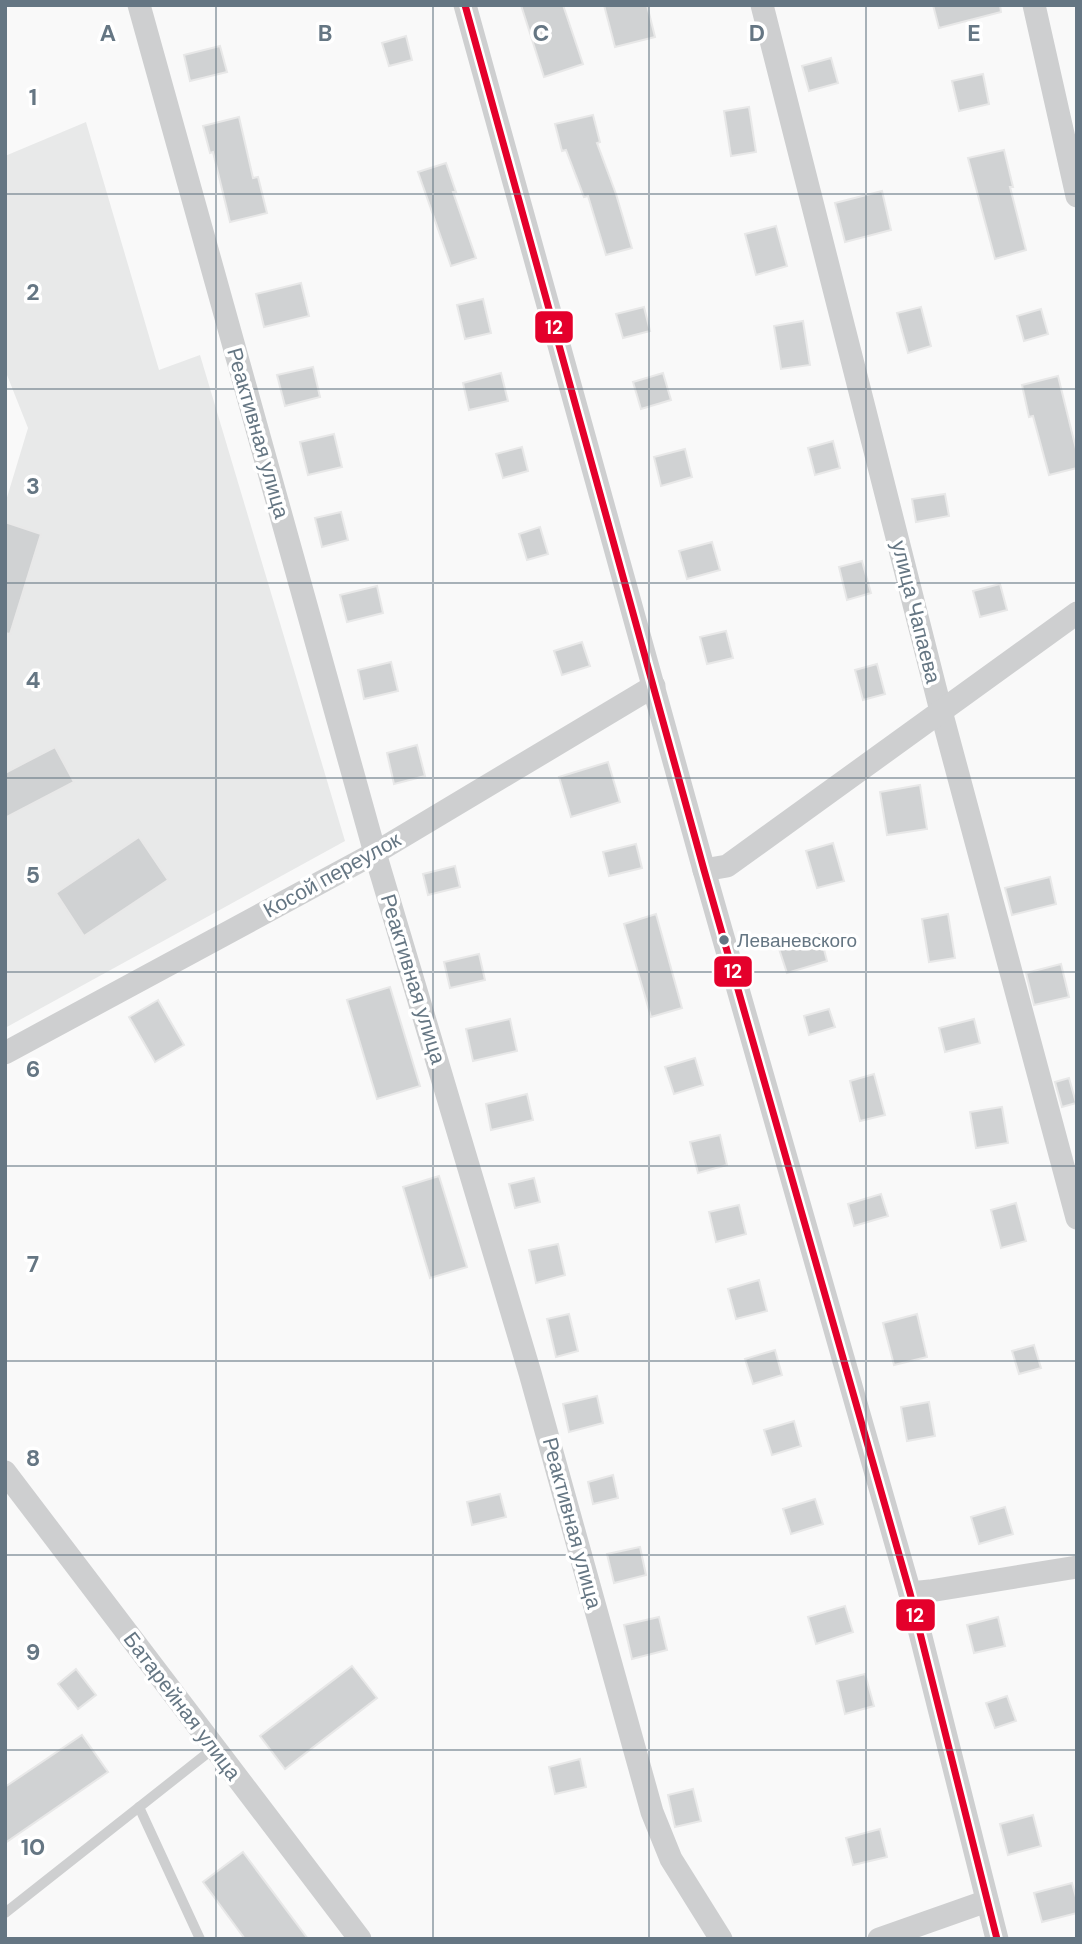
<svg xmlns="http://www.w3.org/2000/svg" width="1082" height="1944" font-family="'DM Sans',sans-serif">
  <rect width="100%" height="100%" fill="#f9f9f9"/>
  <!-- built -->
  <polygon fill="#e8e9e9" points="86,122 159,370 200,355 345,841 5,1028 5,504 28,428 5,370 5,156"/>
  <!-- building -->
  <g fill="#d0d2d3" stroke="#e8e8e8" stroke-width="2">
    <polygon points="521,5 563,5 583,64 544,77"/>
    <polygon points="604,5 647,5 655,37 615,47"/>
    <polygon points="933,5 1000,5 1001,12 939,28"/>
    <polygon points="406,36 412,60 389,66 382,43"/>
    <polygon points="220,46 227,72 190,81 184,55"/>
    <polygon points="831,58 838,83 809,91 802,66"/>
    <polygon points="983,74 989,104 959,111 952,81"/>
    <polygon points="749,107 756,152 731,156 724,111"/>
    <polygon points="593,115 600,142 597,143 616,194 632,248 606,255 588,196 584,197 566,150 562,151 555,124"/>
    <polygon points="239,117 253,178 258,177 267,213 230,222 213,152 210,153 203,126"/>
    <polygon points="1004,150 1013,187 1010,187 1026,250 995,259 968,158"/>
    <polygon points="446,163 456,192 453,192 476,258 451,266 418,172"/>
    <polygon points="882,191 891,230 845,242 835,203"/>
    <polygon points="776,226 787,266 756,275 745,234"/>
    <polygon points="301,283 309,316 264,327 256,294"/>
    <polygon points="483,299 491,333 465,339 457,305"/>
    <polygon points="644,307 650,331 623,338 616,314"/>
    <polygon points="921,307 931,346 908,353 897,313"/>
    <polygon points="1041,309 1048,334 1024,341 1017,316"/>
    <polygon points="803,321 810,365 781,369 774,326"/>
    <polygon points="313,367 320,397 285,406 277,375"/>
    <polygon points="501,373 508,401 469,410 463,383"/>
    <polygon points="663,373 671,400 641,409 633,382"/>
    <polygon points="1058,376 1077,453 1077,468 1049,475 1033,416 1029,417 1022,385"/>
    <polygon points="334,434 342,467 308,475 300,442"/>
    <polygon points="833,441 840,468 815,475 808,448"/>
    <polygon points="522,447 528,471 503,478 496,454"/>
    <polygon points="685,449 692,477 661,486 654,457"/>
    <polygon points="945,494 949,516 916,522 912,499"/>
    <polygon points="341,512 348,540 322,547 315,518"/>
    <polygon points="5,522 41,534 10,634 5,633"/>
    <polygon points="540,527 548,554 527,560 519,534"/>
    <polygon points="712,542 720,570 687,579 679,551"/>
    <polygon points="862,561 871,593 847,600 839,567"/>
    <polygon points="1000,584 1007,610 980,617 973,591"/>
    <polygon points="377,586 383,613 347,622 340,595"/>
    <polygon points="726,631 733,658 707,664 700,637"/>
    <polygon points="582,642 590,666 562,675 554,651"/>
    <polygon points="391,662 398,691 364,699 358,670"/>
    <polygon points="877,664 885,694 863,700 855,670"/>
    <polygon points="417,745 425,776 394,784 387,753"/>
    <polygon points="55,747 74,782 5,818 5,773"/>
    <polygon points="608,762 620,802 571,817 559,777"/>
    <polygon points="920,785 927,829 887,835 880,792"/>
    <polygon points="139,837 168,880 84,936 56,893"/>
    <polygon points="833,843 844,881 817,888 806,851"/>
    <polygon points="636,844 642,868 609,876 603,852"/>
    <polygon points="455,866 460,887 428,895 423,874"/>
    <polygon points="1050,877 1056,904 1012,915 1005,888"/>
    <polygon points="656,914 682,1008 651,1017 624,924"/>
    <polygon points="948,914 955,958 929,962 922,919"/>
    <polygon points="820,934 827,961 787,973 778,946"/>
    <polygon points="479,954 485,980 450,988 444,962"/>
    <polygon points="1061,964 1069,997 1034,1005 1026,973"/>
    <polygon points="390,987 420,1086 377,1099 347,1000"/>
    <polygon points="158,1000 184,1045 155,1062 129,1017"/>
    <polygon points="829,1009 835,1027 809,1035 804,1016"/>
    <polygon points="510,1019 517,1051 473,1061 466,1029"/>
    <polygon points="974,1019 980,1043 945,1052 939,1028"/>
    <polygon points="695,1058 703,1085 674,1094 665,1067"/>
    <polygon points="874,1074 885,1115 860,1121 850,1081"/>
    <polygon points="1069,1078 1076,1103 1062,1107 1055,1082"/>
    <polygon points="527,1094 533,1120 491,1130 486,1104"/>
    <polygon points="1002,1107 1008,1143 976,1148 970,1112"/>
    <polygon points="720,1135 727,1165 698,1173 690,1142"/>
    <polygon points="439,1176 467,1267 430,1278 403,1187"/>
    <polygon points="534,1178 540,1202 515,1208 509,1184"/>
    <polygon points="881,1194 888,1216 854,1226 848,1204"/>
    <polygon points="1016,1203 1026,1241 1001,1248 991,1210"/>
    <polygon points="739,1205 746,1234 716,1242 709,1212"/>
    <polygon points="558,1244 565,1275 536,1283 529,1250"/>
    <polygon points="759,1280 767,1311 736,1319 728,1289"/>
    <polygon points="569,1314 578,1351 556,1357 547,1319"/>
    <polygon points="917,1314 927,1357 894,1365 883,1323"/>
    <polygon points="1034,1345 1041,1368 1019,1374 1012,1351"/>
    <polygon points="775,1350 782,1375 753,1384 745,1359"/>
    <polygon points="597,1396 603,1423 569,1432 563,1404"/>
    <polygon points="929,1402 935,1436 907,1441 901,1407"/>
    <polygon points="794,1421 801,1446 772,1455 764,1430"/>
    <polygon points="613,1475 618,1498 593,1504 588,1482"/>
    <polygon points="500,1494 506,1517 472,1525 467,1502"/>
    <polygon points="815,1499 823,1524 791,1534 783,1509"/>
    <polygon points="1005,1507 1013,1534 979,1544 971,1517"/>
    <polygon points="640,1547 646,1575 614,1583 607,1554"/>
    <polygon points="845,1606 853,1632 816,1644 808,1617"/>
    <polygon points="659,1617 667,1650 632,1659 624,1625"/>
    <polygon points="998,1617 1005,1646 974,1653 967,1625"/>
    <polygon points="352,1666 377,1698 285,1769 260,1736"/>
    <polygon points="76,1669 96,1695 78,1709 58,1684"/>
    <polygon points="865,1674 874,1706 845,1714 837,1681"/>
    <polygon points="1007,1696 1016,1721 995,1728 986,1703"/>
    <polygon points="82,1735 108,1772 5,1843 5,1787"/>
    <polygon points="580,1759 586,1787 555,1794 549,1767"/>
    <polygon points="693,1789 701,1821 675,1827 668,1795"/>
    <polygon points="1033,1815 1041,1846 1008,1855 1000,1824"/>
    <polygon points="880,1829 887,1857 853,1865 846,1838"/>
    <polygon points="243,1852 308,1939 245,1939 203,1882"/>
    <polygon points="1072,1883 1077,1901 1077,1913 1042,1922 1034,1893"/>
  </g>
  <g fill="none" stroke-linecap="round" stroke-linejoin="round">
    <!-- lane -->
    <g stroke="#cecfd0" stroke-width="10">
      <polyline points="139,1807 200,1939"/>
      <polyline points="5,1913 214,1748"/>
    </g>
    <!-- street -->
    <g stroke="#cecfd0" stroke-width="23">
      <polyline points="139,5 375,853 530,1373 652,1812 671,1859 721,1939"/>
      <polyline points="465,5 704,870 910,1593 997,1939"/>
      <polyline points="762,5 941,711 1077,1218"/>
      <polyline points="1034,5 1077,196"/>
      <polyline points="704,870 727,866 1077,613"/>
      <polyline points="5,1053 375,853 654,686"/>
      <polyline points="5,1472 360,1939"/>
      <polyline points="910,1593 930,1591 1077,1567"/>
      <polyline points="879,1939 987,1901"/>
    </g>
    <defs>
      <polyline id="bus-1" points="465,5 704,870 910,1593 997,1939"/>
    </defs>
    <!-- bus-1 casing -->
    <use href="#bus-1" stroke="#fff" stroke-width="12"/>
    <!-- bus-1 -->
    <use href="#bus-1" stroke="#e4002b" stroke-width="7"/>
  </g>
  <!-- grid -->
  <path fill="none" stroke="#657683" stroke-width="2" stroke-opacity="0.55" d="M216,5V1939M433,5V1939M649,5V1939M866,5V1939M5,194H1077M5,389H1077M5,583H1077M5,778H1077M5,972H1077M5,1166H1077M5,1361H1077M5,1555H1077M5,1750H1077"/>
  <!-- markers -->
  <circle fill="#657683" stroke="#fff" stroke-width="2.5" cx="724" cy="940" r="6"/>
  <g text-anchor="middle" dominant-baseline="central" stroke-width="7" stroke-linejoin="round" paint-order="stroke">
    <!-- bus labels -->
    <g font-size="19" fill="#657683" stroke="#fff" text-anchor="start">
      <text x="737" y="940">Леваневского</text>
    </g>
    <!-- street labels -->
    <g font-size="21" fill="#657683" stroke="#fff">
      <text transform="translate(258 433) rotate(74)">Реактивная улица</text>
      <text transform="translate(916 612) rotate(76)">улица Чапаева</text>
      <text transform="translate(332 875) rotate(-29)">Косой переулок</text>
      <text transform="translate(413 979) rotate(73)">Реактивная улица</text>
      <text transform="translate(572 1523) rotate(75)">Реактивная улица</text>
      <text transform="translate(182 1706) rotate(53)">Батарейная улица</text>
    </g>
  </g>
  <g font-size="23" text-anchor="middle" font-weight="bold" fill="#657683" stroke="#fff" stroke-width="7" stroke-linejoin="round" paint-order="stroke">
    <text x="108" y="41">A</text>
    <text x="325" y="41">B</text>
    <text x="541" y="41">C</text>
    <text x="757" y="41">D</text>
    <text x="974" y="41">E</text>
    <text x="33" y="105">1</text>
    <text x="33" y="300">2</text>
    <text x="33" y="494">3</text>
    <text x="33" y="688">4</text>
    <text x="33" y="883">5</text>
    <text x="33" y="1077">6</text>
    <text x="33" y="1272">7</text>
    <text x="33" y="1466">8</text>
    <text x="33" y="1660">9</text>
    <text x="33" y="1855">10</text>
  </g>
  <g stroke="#fff" stroke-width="2.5">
    <rect x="534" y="310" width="40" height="34" rx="7" fill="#e4002b"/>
    <rect x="713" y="955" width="40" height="33" rx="7" fill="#e4002b"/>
    <rect x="895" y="1598" width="41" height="34" rx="7" fill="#e4002b"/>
  </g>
  <g font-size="19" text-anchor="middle" font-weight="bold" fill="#fff">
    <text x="554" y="334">12</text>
    <text x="733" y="978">12</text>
    <text x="915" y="1622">12</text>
  </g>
  <!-- border -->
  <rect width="1082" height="1944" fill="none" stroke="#657683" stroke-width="14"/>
</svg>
